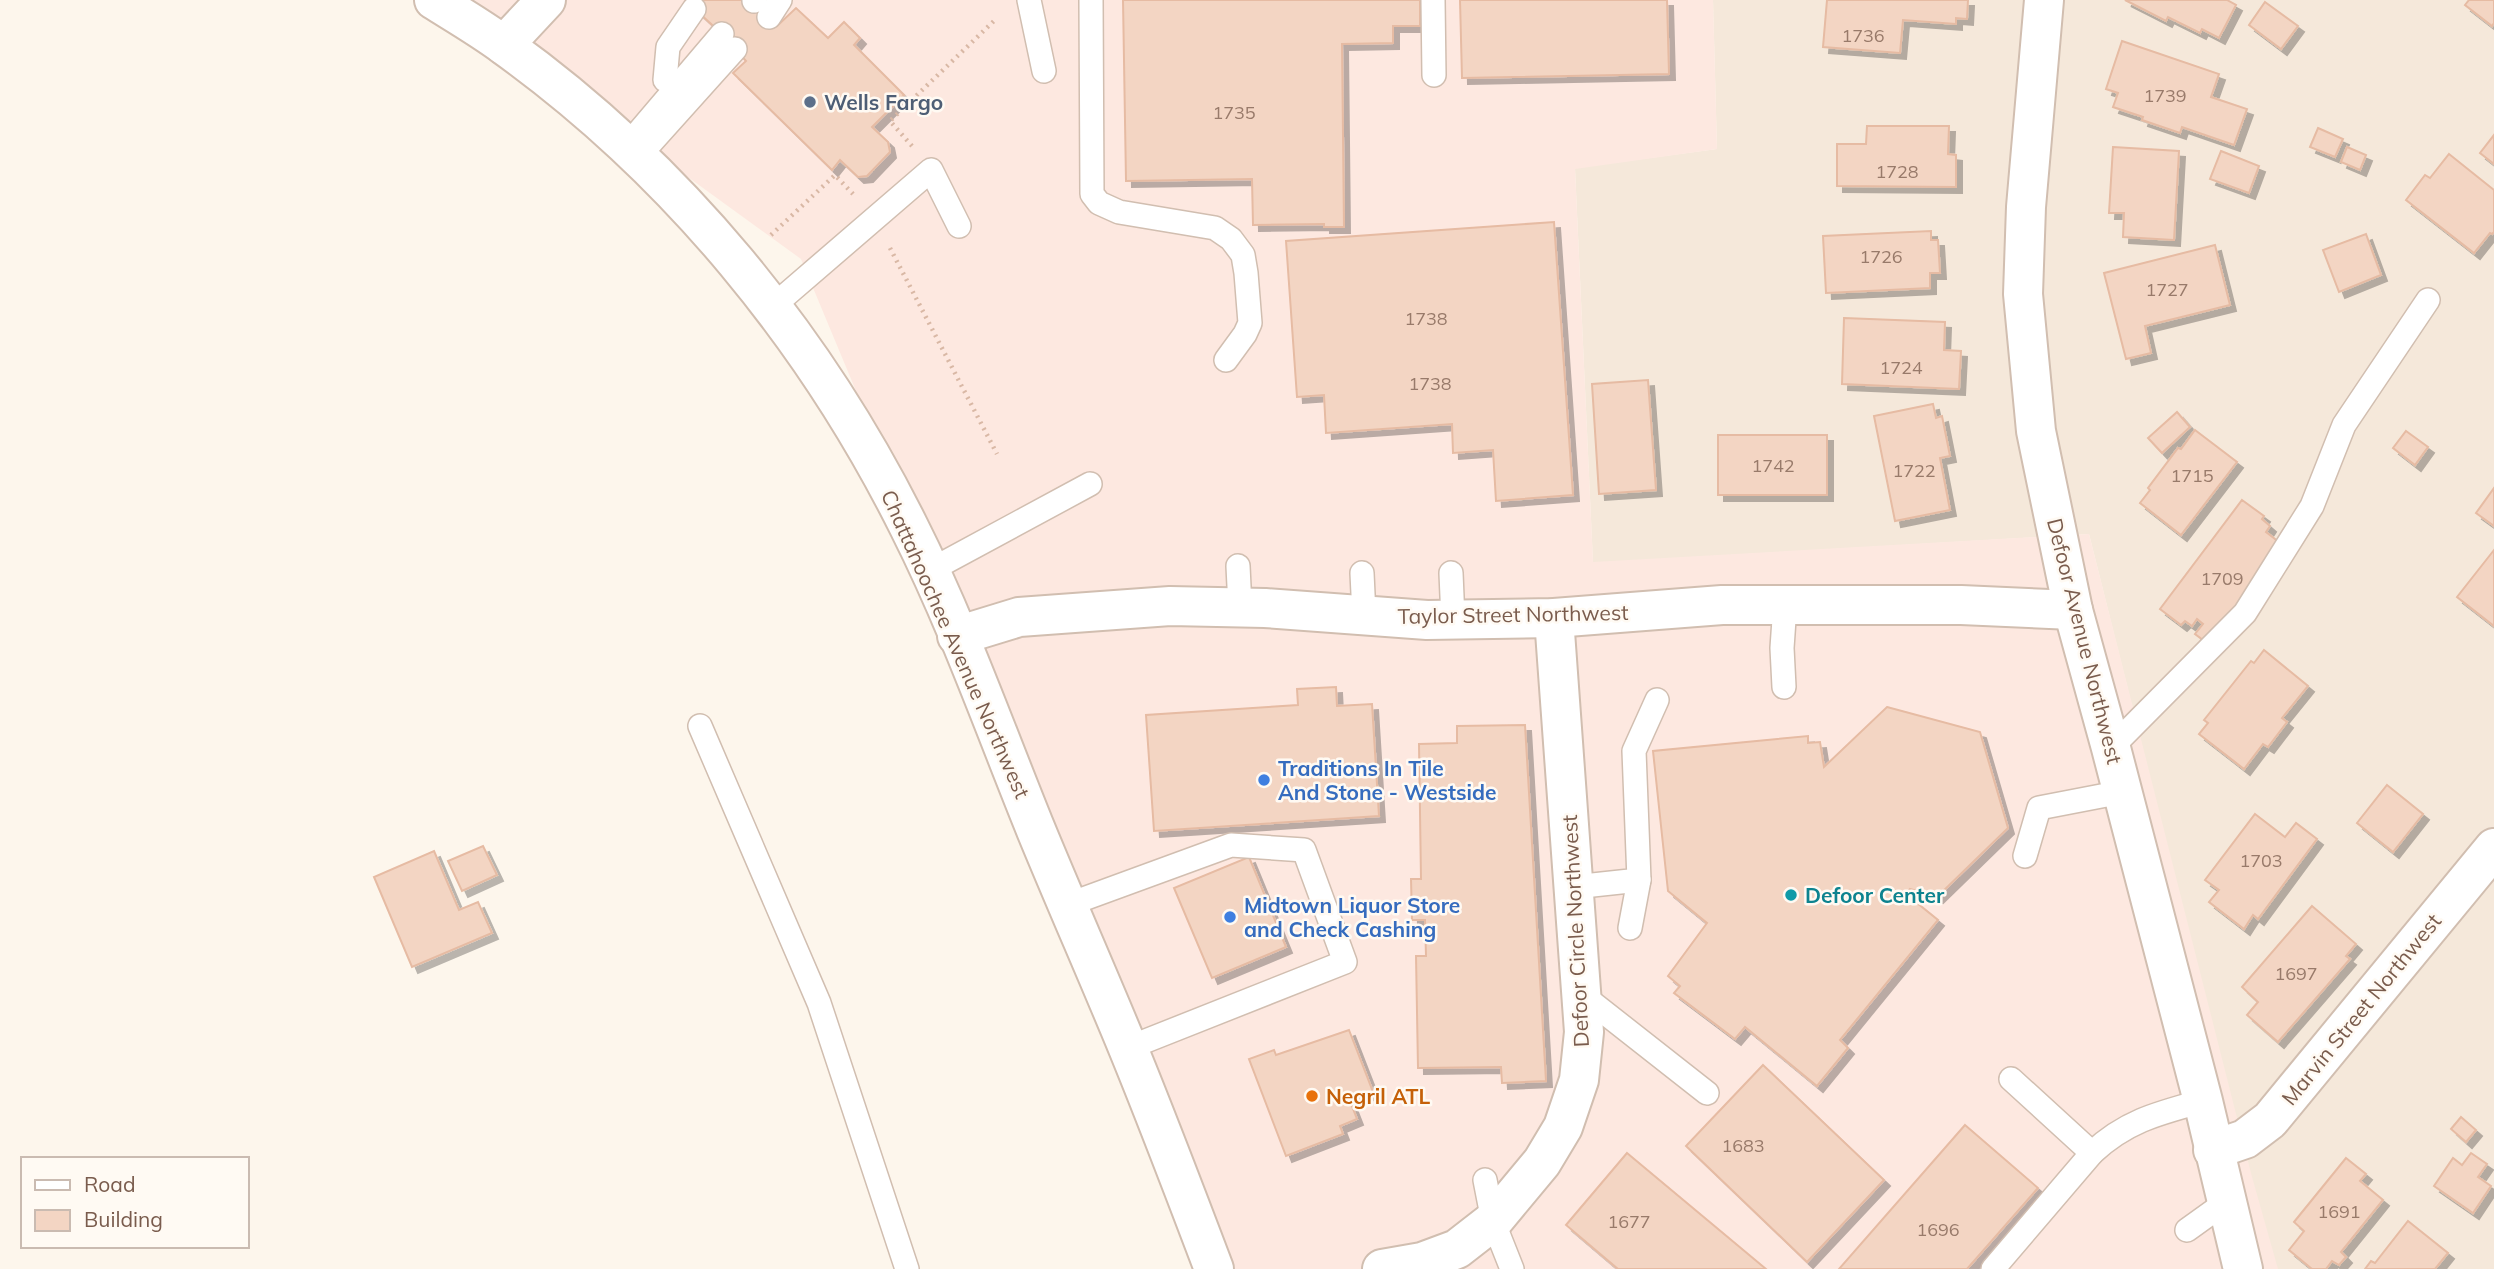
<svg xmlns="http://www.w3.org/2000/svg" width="2494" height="1269" font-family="Mulish,sans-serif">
  <defs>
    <filter id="shadow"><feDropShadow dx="6" dy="6" stdDeviation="0" flood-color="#0004"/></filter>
  </defs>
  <rect width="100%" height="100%" fill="#fdf6ec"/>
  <!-- residential -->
  <polygon fill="#f5e8da" points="1713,0 2494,0 2494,1269 2276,1269 2250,1177 2089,534 1593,563 1575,168 1717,149"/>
  <!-- commercial -->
  <polygon fill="#fde8e0" points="444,0 1713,0 1717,149 1575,169 1593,562 2089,534 2252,1177 2278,1269 1222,1269 801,259"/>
  <!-- building -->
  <g fill="#f3d5c3" stroke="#e6bba3" stroke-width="2" filter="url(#shadow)">
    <polygon points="687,0 753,0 777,26 796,8 828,38 844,22 860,38 854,45 904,95 872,127 888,142 890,152 867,176 858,177 840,160 832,170 733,73 746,61 722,34 686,1"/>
    <polygon points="1123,0 1420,0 1420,26 1393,26 1393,43 1342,44 1344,227 1324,227 1324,224 1253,225 1252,179 1126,181"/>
    <polygon points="1460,0 1667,0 1669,74 1462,78"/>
    <polygon points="1827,0 1968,0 1967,19 1956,18 1956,24 1903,20 1900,53 1823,47"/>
    <polygon points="2125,0 2227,0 2236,5 2219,38 2202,29 2200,33 2168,17 2166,21"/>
    <polygon points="2469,0 2494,0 2494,23 2492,26 2465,5"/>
    <polygon points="2265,2 2298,26 2281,49 2249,25"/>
    <polygon points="2122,41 2219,74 2211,97 2247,109 2234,145 2182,127 2180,133 2142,120 2143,117 2113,107 2118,93 2106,89"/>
    <polygon points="1867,126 1949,126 1948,154 1956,155 1956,187 1837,186 1837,144 1866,144"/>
    <polygon points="2318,128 2343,139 2335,157 2310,147"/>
    <polygon points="2494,135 2494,164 2480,153"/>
    <polygon points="2113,147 2179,151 2174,240 2123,237 2124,213 2109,213"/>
    <polygon points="2347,147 2366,155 2360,170 2341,162"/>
    <polygon points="2221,151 2259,166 2249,193 2210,179"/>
    <polygon points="2449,154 2494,190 2494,232 2492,234 2490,233 2474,253 2406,200 2425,175 2430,178"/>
    <polygon points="1554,222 1573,495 1496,501 1493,450 1453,453 1452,424 1326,433 1324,395 1297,397 1286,241"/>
    <polygon points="1931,231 1931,240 1938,240 1940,273 1930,273 1930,288 1826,293 1823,236"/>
    <polygon points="2366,234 2381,275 2339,292 2323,250"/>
    <polygon points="2215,245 2230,305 2145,326 2151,353 2126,359 2104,273"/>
    <polygon points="1844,318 1945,322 1944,350 1961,351 1959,389 1842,384"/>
    <polygon points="1648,380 1656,490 1599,494 1592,384"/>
    <polygon points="1933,404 1936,418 1942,416 1950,456 1940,458 1950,510 1895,521 1874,416"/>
    <polygon points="2177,412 2190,427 2162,453 2148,438"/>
    <polygon points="2195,430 2237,462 2181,535 2140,503 2150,490 2148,488 2178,448 2181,449"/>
    <polygon points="2406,431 2428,447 2415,465 2393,448"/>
    <rect x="1718" y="435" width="109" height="60"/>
    <polygon points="2494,488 2494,526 2476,513"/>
    <polygon points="2242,500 2264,516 2262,519 2270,526 2266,532 2284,546 2207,643 2195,634 2203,624 2197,619 2192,626 2185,621 2181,625 2160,609"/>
    <polygon points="2494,550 2494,626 2457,597"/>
    <polygon points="2264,650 2308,686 2282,718 2287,722 2268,747 2263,744 2244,769 2199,734 2208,723 2204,720 2251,661 2254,663"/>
    <polygon points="1336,687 1337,706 1372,704 1379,816 1154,831 1146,715 1298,705 1297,689"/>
    <polygon points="1887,707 1980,732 2008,828 1937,897 1910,889 1906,894 1938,920 1840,1040 1848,1048 1817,1086 1745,1027 1735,1039 1674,993 1680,986 1668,976 1707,923 1668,891 1653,751 1808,736 1808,743 1820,742 1824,767"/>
    <polygon points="1525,725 1546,1081 1502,1083 1501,1067 1418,1068 1416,956 1426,956 1425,920 1412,920 1411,879 1421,879 1419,744 1457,743 1457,726"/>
    <polygon points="2387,785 2423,814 2393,852 2357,823"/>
    <polygon points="2255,814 2285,837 2296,823 2317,839 2258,919 2253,915 2244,929 2209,902 2219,890 2205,880"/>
    <polygon points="483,846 497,875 462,891 448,861"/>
    <polygon points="434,851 459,910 478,902 492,933 412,967 374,877"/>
    <polygon points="1249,857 1286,947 1212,978 1174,888"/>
    <polygon points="2312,906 2356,944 2346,956 2350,959 2278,1042 2247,1015 2258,1002 2242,987"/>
    <polygon points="1349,1030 1373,1092 1350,1101 1357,1119 1340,1126 1343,1134 1286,1156 1249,1059 1274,1050 1276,1055"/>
    <polygon points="1763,1065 1884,1180 1807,1262 1686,1146"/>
    <polygon points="2461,1117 2476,1130 2466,1142 2451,1129"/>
    <polygon points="1965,1125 2038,1188 1967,1269 1839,1269"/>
    <polygon points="1627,1153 1766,1269 1618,1269 1566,1225"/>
    <polygon points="2471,1153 2487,1164 2478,1177 2491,1186 2473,1213 2434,1186 2453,1158 2462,1165"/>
    <polygon points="2346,1158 2366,1174 2360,1181 2383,1200 2341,1252 2346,1257 2339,1265 2332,1261 2326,1269 2312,1269 2289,1250 2304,1231 2294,1222"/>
    <polygon points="2408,1221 2448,1253 2435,1269 2365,1269 2371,1261 2375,1263"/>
  </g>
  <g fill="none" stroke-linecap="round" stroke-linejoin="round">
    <defs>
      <g id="service">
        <polyline points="1029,0 1044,71"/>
        <polyline points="1091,0 1092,194 1099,203 1119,212 1215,228 1231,239 1243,255 1246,273 1250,323 1245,334 1226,360"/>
        <polyline points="1433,0 1434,75"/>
        <polyline points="754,1 755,0"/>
        <polyline points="769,17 780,0"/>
        <polyline points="665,80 668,47 694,9"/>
        <polyline points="626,147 722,34"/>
        <polyline points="638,157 735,49"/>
        <polyline points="772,307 931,170 959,226"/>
        <polyline points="1238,566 1240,607"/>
        <polyline points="929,571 1090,484"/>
        <polyline points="1362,573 1364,615"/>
        <polyline points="1451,573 1453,620"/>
        <polyline points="1784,687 1782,648 1785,605"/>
        <polyline points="700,726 819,1003 907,1269"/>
        <polyline points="2111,748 2245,613 2312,506 2344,425 2428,300"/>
        <polyline points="2025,856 2039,808 2122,792"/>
        <polyline points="1574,887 1639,880 1634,751 1657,700"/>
        <polyline points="1067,905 1231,845 1304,850 1345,962 1128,1048"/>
        <polyline points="1630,928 1639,880"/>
        <polyline points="1581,994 1707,1093"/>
        <path d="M2011,1079L2092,1153C2126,1121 2159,1113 2203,1101"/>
        <polyline points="1485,1180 1493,1221 1512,1269"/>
        <polyline points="2187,1230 2226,1202"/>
        <polyline points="1993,1269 2092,1153"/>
      </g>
      <g id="minor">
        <polyline points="504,45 546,0"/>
        <polyline points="957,636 1019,617 1170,606 1265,608 1427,620 1554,618 1722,605 1961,605 2073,610"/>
        <polyline points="2213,1150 2245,1139 2270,1120 2494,848"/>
        <polyline points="1382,1269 1422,1262 1457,1249 1493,1221 1542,1162 1563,1127 1579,1080 1584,1032 1554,618"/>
      </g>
      <g id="tertiary">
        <path d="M434,0C458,15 482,29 505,46C676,169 815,338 909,527C958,624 995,729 1036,830C1066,903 1098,975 1128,1048C1158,1121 1186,1195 1214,1269"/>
        <polyline points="2044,0 2026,207 2023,294 2036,431 2073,610 2111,748 2203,1101 2243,1269"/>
      </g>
    </defs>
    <!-- service casing -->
    <use href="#service" stroke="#d1beb0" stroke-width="26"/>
    <!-- minor casing -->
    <use href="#minor" stroke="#d1beb0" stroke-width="42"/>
    <!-- tertiary casing -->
    <use href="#tertiary" stroke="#d1beb0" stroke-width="42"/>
    <!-- path -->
    <g stroke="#d9b8a5" stroke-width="4.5" stroke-dasharray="2 5" stroke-linecap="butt">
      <polyline points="912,146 890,121 996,19"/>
      <polyline points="771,235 835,175 853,194"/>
      <polyline points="890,248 997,454"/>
    </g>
    <!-- service -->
    <use href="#service" stroke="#fff" stroke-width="23"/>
    <!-- minor -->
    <use href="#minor" stroke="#fff" stroke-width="38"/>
    <!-- tertiary -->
    <use href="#tertiary" stroke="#fff" stroke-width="38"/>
  </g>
  <!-- markers -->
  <circle fill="#5c6f8a" stroke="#fffaf3" stroke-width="2.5" cx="810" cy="102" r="7"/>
  <g fill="#3f7fe0" stroke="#fffaf3" stroke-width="2.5">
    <circle cx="1264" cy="780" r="7"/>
    <circle cx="1230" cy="917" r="7"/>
  </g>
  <circle fill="#0f9aa8" stroke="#fffaf3" stroke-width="2.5" cx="1791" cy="895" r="7"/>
  <circle fill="#e8710a" stroke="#fffaf3" stroke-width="2.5" cx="1312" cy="1096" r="7"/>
  <g text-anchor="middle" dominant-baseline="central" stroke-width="5" stroke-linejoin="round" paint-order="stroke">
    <!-- number labels -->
    <g font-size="18" fill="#987a6a">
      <text x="1863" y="35">1736</text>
      <text x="2165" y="95">1739</text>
      <text x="1234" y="112">1735</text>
      <text x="1897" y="171">1728</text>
      <text x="1881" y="256">1726</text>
      <text x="2167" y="289">1727</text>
      <text x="1426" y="318">1738</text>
      <text x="1901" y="367">1724</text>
      <text x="1430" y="383">1738</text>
      <text x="1773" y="465">1742</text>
      <text x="1914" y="470">1722</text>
      <text x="2192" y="475">1715</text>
      <text x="2222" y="578">1709</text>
      <text x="2261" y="860">1703</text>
      <text x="2296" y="973">1697</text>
      <text x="1743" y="1145">1683</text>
      <text x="2339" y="1211">1691</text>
      <text x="1629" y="1221">1677</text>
      <text x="1938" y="1229">1696</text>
    </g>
    <!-- service labels -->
    <g font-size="21" font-weight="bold" fill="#4e5e75" stroke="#fffaf3" text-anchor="start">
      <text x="824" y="102">Wells Fargo</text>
    </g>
    <!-- street labels -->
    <g font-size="21" fill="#7a5c4d" stroke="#fffaf3">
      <text transform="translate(1513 614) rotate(-1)">Taylor Street Northwest</text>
      <text transform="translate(2085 641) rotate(76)">Defoor Avenue Northwest</text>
      <text transform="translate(956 644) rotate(66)">Chattahoochee Avenue Northwest</text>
      <text transform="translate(1575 931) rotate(-93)">Defoor Circle Northwest</text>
      <text transform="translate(2361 1009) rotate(-51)">Marvin Street Northwest</text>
    </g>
    <!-- shop labels -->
    <g font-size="21" font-weight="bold" fill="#366cbe" stroke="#fffaf3" text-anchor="start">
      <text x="1278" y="768">Traditions In Tile<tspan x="1278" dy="24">And Stone - Westside</tspan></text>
      <text x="1244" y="905">Midtown Liquor Store<tspan x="1244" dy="24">and Check Cashing</tspan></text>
    </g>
    <!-- culture labels -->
    <g font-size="21" font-weight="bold" fill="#0d838f" stroke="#fffaf3" text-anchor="start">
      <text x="1805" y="895">Defoor Center</text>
    </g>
    <!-- food labels -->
    <g font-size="21" font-weight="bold" fill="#c56008" stroke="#fffaf3" text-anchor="start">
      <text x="1326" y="1096">Negril ATL</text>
    </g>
  </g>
  <!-- legend -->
  <rect x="21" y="1157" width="228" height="91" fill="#fffaf3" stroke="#cabbb1" stroke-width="2"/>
  <rect x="35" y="1180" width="35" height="10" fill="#ffffff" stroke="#cabbb1" stroke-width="2"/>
  <text x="84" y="1192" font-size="21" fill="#7a5c4d">Road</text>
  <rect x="35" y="1210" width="35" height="21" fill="#f3d5c3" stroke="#cabbb1" stroke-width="2"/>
  <text x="84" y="1227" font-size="21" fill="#7a5c4d">Building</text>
</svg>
